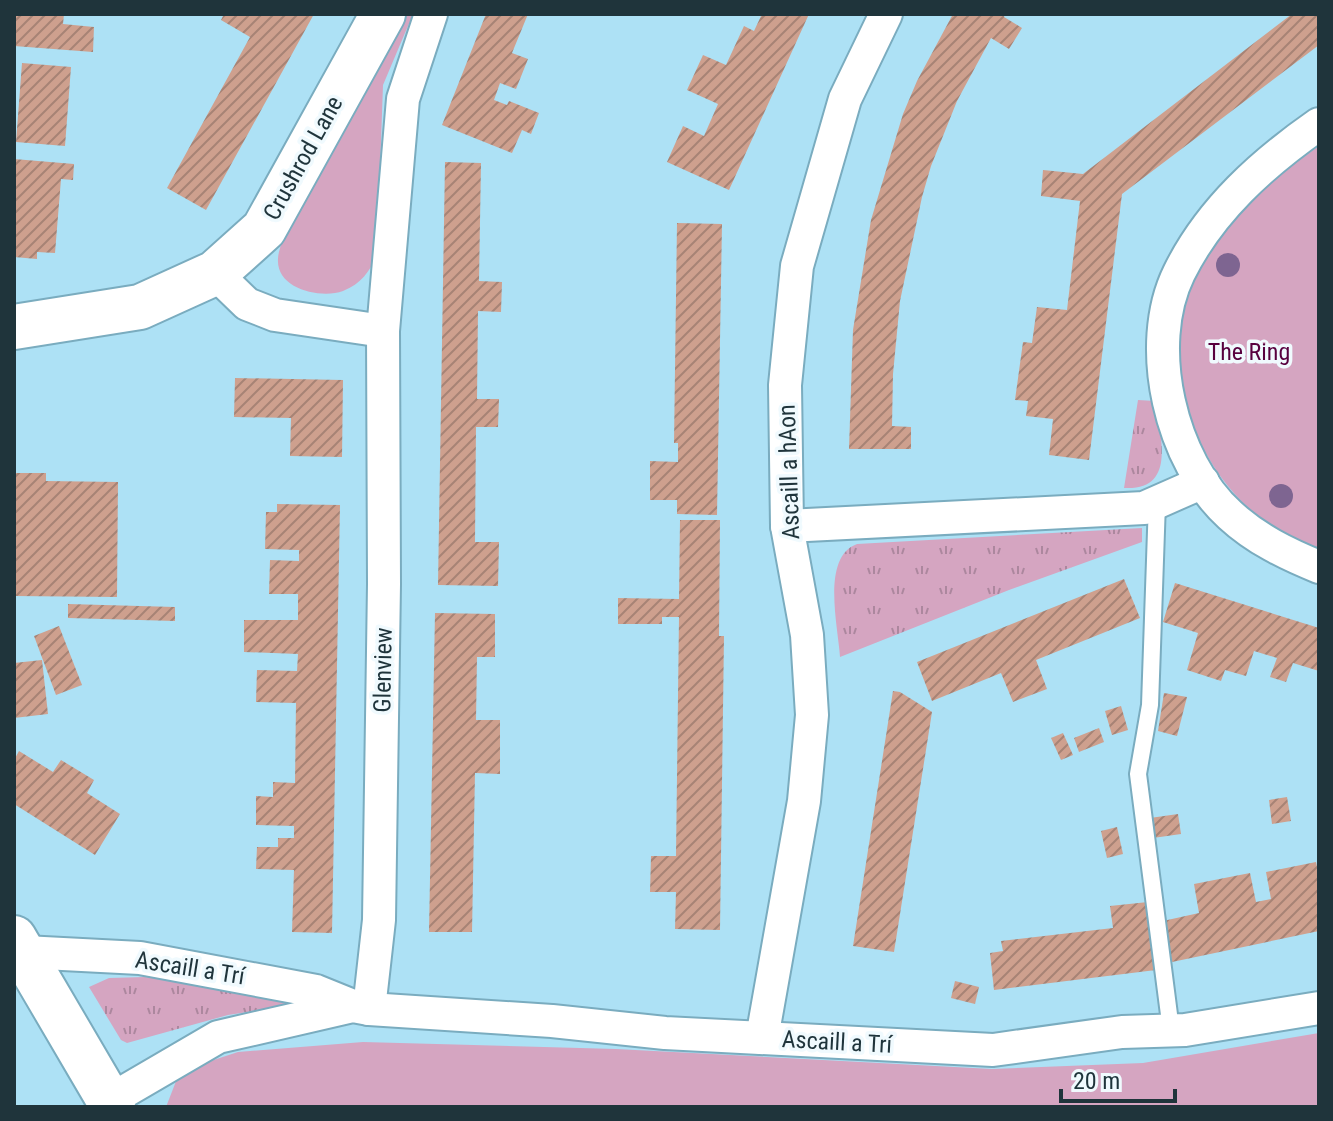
<svg xmlns="http://www.w3.org/2000/svg" width="1333" height="1121" font-family="'Roboto Condensed',sans-serif">
  <defs>
    <pattern id="grass-tufts" width="24" height="20" patternUnits="userSpaceOnUse" patternTransform="scale(2)"><rect width="24" height="20" fill="#d5a5c1"/><path d="M3 7l-1-3M5 7V3M7 7l1-3M15 17l-1-3M17 17v-4M19 17l1-3" fill="none" stroke="#ac879e"/></pattern>
    <pattern id="building-hatch" width="6" height="6" patternUnits="userSpaceOnUse" patternTransform="scale(2)"><rect width="6" height="6" fill="#cea08e"/><path d="M-1 1l2-2M0 6l6-6M5 7l2-2" fill="none" stroke="#a78375"/></pattern>
  </defs>
  <rect width="100%" height="100%" fill="#ade1f5"/>
  <!-- grass -->
  <g fill="url(#grass-tufts)">
    <path d="M1138,400L1155,401C1160,435 1178,491 1124,488Z"/>
    <path d="M1142,528V542L1009,590L840,657C838,626 821,557 857,544Z"/>
    <polygon points="145,977 316,1002 228,1015 127,1043 121,1040 89,987 109,978"/>
  </g>
  <!-- park -->
  <g fill="#d5a5c1">
    <path d="M405,14H413L383,85L377,255C370,271 361,284 343,291C321,299 276,289 278,259C278,253 281,246 282,240Z"/>
    <path d="M1319,146V550C1211,513 1152,388 1193,282C1197,273 1199,262 1205,254C1232,208 1276,176 1319,146Z"/>
    <polygon points="1319,1033 1319,1107 166,1107 180,1071 238,1052 363,1042 616,1049 992,1069 1143,1063"/>
  </g>
  <!-- building -->
  <g fill="url(#building-hatch)">
    <polygon points="14,14 64,14 63,24 94,27 93,52 14,46"/>
    <polygon points="224,14 314,14 206,210 167,188 250,37 221,20"/>
    <polygon points="486,14 528,14 512,53 528,59 516,89 500,83 494,100 507,105 509,101 539,113 531,134 522,130 512,153 442,125"/>
    <polygon points="762,14 809,14 729,190 667,162 683,126 704,136 718,104 687,90 703,55 726,65 744,26 754,31"/>
    <polygon points="953,14 1005,14 1004,17 1022,28 1009,49 991,38 957,101 931,166 922,197 900,301 893,374 892,426 911,427 911,449 849,449 853,330 871,220 903,114 917,81"/>
    <polygon points="1292,14 1318,14 1319,45 1122,194 1089,460 1049,455 1053,419 1026,416 1028,401 1015,400 1023,342 1032,343 1037,307 1067,310 1080,201 1041,196 1043,170 1083,174"/>
    <polygon points="22,63 71,67 65,146 16,142"/>
    <polygon points="14,159 74,164 73,180 61,179 55,253 37,252 37,259 14,257"/>
    <polygon points="445,162 481,163 479,281 502,282 501,312 478,311 477,399 499,399 498,427 476,427 475,542 499,542 498,586 438,585"/>
    <polygon points="677,223 722,224 717,515 677,514 677,500 650,500 650,461 678,462 678,443 674,443"/>
    <polygon points="235,378 343,380 342,457 290,456 291,418 234,417"/>
    <polygon points="14,473 46,473 46,481 118,482 117,597 14,596"/>
    <polygon points="277,504 340,505 332,933 292,932 294,870 256,869 257,847 278,847 278,838 294,838 294,826 256,825 256,796 273,797 273,782 295,783 296,703 256,702 257,670 297,671 298,654 244,652 244,620 298,620 298,594 269,594 270,560 299,561 299,550 265,549 266,512 277,512"/>
    <polygon points="680,520 720,520 719,636 724,636 720,930 675,929 676,892 650,892 651,856 676,856 679,617 662,617 662,624 618,624 618,598 679,599"/>
    <polygon points="1124,579 1140,618 1036,660 1047,689 1013,702 1001,673 932,701 917,662"/>
    <polygon points="1175,583 1319,628 1319,671 1293,663 1286,682 1270,677 1277,658 1254,651 1246,676 1225,670 1221,681 1187,670 1198,633 1163,622"/>
    <polygon points="68,604 175,607 175,621 68,618"/>
    <polygon points="435,613 495,614 495,657 477,657 476,720 500,720 500,774 475,773 472,932 429,932"/>
    <polygon points="59,626 82,685 56,695 34,636"/>
    <polygon points="42,660 48,714 14,718 14,663"/>
    <polygon points="893,691 900,692 932,712 894,952 853,946"/>
    <polygon points="1164,693 1187,697 1177,736 1158,731"/>
    <polygon points="1121,706 1128,730 1112,735 1105,711"/>
    <polygon points="1099,728 1104,742 1079,752 1074,738"/>
    <polygon points="1063,733 1073,755 1061,760 1051,738"/>
    <polygon points="19,751 53,772 61,760 94,780 87,793 120,814 95,855 14,804 14,760"/>
    <polygon points="1287,797 1291,821 1272,824 1269,800"/>
    <polygon points="1178,814 1181,834 1153,838 1150,818"/>
    <polygon points="1117,827 1123,854 1107,858 1101,831"/>
    <polygon points="1316,862 1319,876 1319,931 1172,962 1163,921 1199,913 1194,884 1250,873 1256,902 1271,899 1266,872"/>
    <polygon points="1148,902 1156,970 994,990 990,953 1003,951 1001,941 1113,928 1110,906"/>
    <polygon points="955,981 979,987 975,1004 951,998"/>
  </g>
  <g fill="none" stroke-linecap="round" stroke-linejoin="round">
    <defs>
      <polyline id="lane" points="1157,502 1150,705 1138,774 1171,1030"/>
      <g id="street">
        <path d="M1319,124C1263,163 1210,210 1179,273C1143,346 1171,462 1230,515C1256,539 1287,554 1319,567"/>
        <polyline points="215,273 247,304 275,315 383,331"/>
        <polyline points="787,526 1144,508 1203,482"/>
        <polyline points="24,952 140,958 316,991 353,1006"/>
        <polyline points="369,1009 379,920 384,584 383,331 403,99 431,14"/>
        <polyline points="762,1038 804,801 812,715 807,635 787,526 785,385 797,266 845,99 886,14"/>
        <polyline points="110,1100 218,1037 353,1006 369,1009 552,1021 665,1033 993,1050 1122,1032 1185,1030 1319,1008"/>
      </g>
      <g id="secondary">
        <polyline points="14,327 140,307 215,273 264,229 383,14"/>
        <polyline points="14,938 113,1107"/>
      </g>
    </defs>
    <!-- lane casing -->
    <use href="#lane" stroke="#7aacbf" stroke-width="20"/>
    <!-- street casing -->
    <use href="#street" stroke="#7aacbf" stroke-width="36"/>
    <!-- secondary casing -->
    <use href="#secondary" stroke="#7aacbf" stroke-width="48"/>
    <!-- lane -->
    <use href="#lane" stroke="#fff" stroke-width="16"/>
    <!-- street -->
    <use href="#street" stroke="#fff" stroke-width="32"/>
    <!-- secondary -->
    <use href="#secondary" stroke="#fff" stroke-width="44"/>
  </g>
  <!-- trees -->
  <g fill="#7e6591">
    <circle cx="1228" cy="265" r="12"/>
    <circle cx="1281" cy="496" r="12"/>
  </g>
  <g text-anchor="middle" dominant-baseline="central" stroke-width="7" stroke-linejoin="round" paint-order="stroke">
    <!-- street labels -->
    <g font-size="24" fill="#1f343b" stroke="#f0fafe">
      <text transform="translate(303 158) rotate(-61)">Crushrod Lane</text>
      <text transform="translate(789 472) rotate(-92)">Ascaill a hAon</text>
      <text transform="translate(383 670) rotate(-89)">Glenview</text>
      <text transform="translate(190 968) rotate(9)">Ascaill a Trí</text>
      <text transform="translate(837 1042) rotate(3)">Ascaill a Trí</text>
    </g>
    <!-- park labels -->
    <g font-size="24" fill="#57003f" stroke="#f0fafe">
      <text x="1249" y="352">The Ring</text>
    </g>
  </g>
  <!-- border -->
  <rect width="1333" height="1121" fill="none" stroke="#1f343b" stroke-width="32"/>
  <!-- scale -->
  <path d="M1061 1089v12h114v-12" fill="none" stroke="#1f343b" stroke-width="4"/>
  <text x="1073" y="1089" font-size="24" fill="#1f343b" stroke="#f0fafe" stroke-width="6" paint-order="stroke">20 m</text>
</svg>
